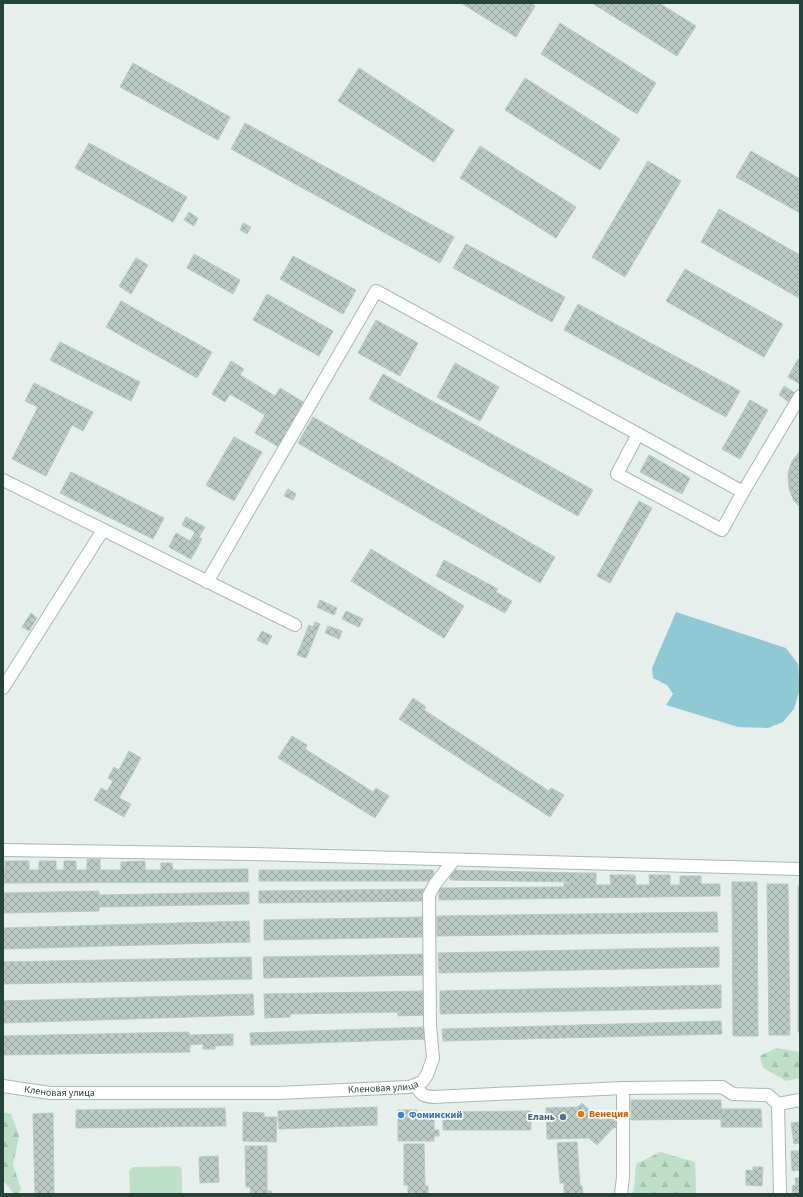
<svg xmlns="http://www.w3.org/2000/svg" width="803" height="1197" font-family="'Source Sans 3',sans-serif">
  <defs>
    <pattern id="forest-firs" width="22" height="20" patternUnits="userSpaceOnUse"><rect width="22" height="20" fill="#bfe0c8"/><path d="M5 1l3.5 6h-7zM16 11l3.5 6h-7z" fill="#a4c1ad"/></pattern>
    <pattern id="building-cross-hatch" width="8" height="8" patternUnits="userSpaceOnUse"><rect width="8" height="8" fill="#bbcac4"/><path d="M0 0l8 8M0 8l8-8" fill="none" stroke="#98a6a0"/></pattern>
  </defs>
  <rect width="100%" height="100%" fill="#e6efeb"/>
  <!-- grass -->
  <polygon fill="#bfe0c8" points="179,1166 182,1169 182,1194 130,1194 129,1171 133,1167"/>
  <!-- forest -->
  <g fill="url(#forest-firs)">
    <polygon points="776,1048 800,1052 800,1078 786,1081 763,1068 760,1056"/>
    <polygon points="3,1112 11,1114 19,1136 13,1165 21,1189 19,1194 14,1194 5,1182 3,1182"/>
    <polygon points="660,1152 695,1162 696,1194 632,1194 634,1188 636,1164"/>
  </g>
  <!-- water -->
  <polygon fill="#8ec9d4" points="676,612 786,648 798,664 800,689 794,709 783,722 768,728 738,727 666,705 673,694 667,685 653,678 652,668"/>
  <!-- building -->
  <g fill="url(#building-cross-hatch)" stroke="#b8c9c2">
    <polygon points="461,3 531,3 535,6 516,37"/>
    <polygon points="592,3 659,3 696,26 677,56"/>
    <polygon points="560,23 656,83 637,114 541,54"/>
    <polygon points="133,63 230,117 218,140 120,87"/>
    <polygon points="359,68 454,130 434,162 338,101"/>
    <polygon points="525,78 620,139 600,170 505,110"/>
    <polygon points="245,123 454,237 440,263 231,149"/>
    <polygon points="89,143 187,197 173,222 75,168"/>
    <polygon points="480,146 576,207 556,238 460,178"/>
    <polygon points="751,151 800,179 800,213 736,177"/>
    <polygon points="648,161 681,181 625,277 592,257"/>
    <polygon points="719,209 800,255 800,295 799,298 701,242"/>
    <polygon points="189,212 198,218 194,226 184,220"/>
    <polygon points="243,223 251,227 247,234 240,230"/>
    <polygon points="466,244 565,297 552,322 453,268"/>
    <polygon points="194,254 240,280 233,294 187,268"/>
    <polygon points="293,256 356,290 343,314 280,279"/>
    <polygon points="136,258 148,265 131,294 119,286"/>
    <polygon points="685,269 783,324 764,357 666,301"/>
    <polygon points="267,294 333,331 319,356 253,320"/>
    <polygon points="121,301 212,352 197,378 106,327"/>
    <polygon points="578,304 740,391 726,417 564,330"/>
    <polygon points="376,320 418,343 400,376 358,353"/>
    <polygon points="60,342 140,382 131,401 50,360"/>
    <polygon points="798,359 800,360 800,384 788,377"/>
    <polygon points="231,361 244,369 240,375 275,396 280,388 305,403 279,447 255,433 265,415 230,394 225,402 212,394"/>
    <polygon points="455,363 499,387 480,421 437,397"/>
    <polygon points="383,374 593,490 578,516 369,399"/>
    <polygon points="34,383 93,412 83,431 72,425 46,476 12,459 38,407 25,401"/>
    <polygon points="784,386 795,393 789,402 779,395"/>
    <polygon points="750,400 768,410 740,459 722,449"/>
    <polygon points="313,417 555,557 540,583 298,443"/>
    <polygon points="234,437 262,452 234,501 206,485"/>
    <polygon points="800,451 800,507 794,501 789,489 788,473 792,461"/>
    <polygon points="649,455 690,478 682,494 640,472"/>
    <polygon points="71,472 164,518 153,539 60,493"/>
    <polygon points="288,489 296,494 293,500 284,496"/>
    <polygon points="639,501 652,508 610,583 597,576"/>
    <polygon points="186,517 205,527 199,537 202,539 191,559 169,547 176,533 190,541 195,532 182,525"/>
    <polygon points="371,549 464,606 444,638 351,581"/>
    <polygon points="444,560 498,589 496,592 512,601 505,613 436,576"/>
    <polygon points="320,600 337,608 334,615 317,607"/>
    <polygon points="346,611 363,619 359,627 342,619"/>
    <polygon points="31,613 37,618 29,631 22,627"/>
    <polygon points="315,622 320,624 306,658 297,655 309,625 313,627"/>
    <polygon points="328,626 342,631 339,639 325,633"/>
    <polygon points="262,631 272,636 267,645 257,640"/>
    <polygon points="413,698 426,707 424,710 549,791 551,788 564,795 550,817 399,719"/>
    <polygon points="292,736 307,745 305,749 373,792 376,788 389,796 375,818 278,758"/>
    <polygon points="129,751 141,758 119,798 131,804 124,817 94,800 101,788 107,791 113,781 108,778 114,767 119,770"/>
    <polygon points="87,859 100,859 100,870 121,870 121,862 145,861 145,870 161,870 161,863 172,863 173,870 248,869 248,882 3,883 3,870 5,870 5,861 29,861 29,870 39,870 39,861 56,861 56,870 64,870 64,861 76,861 76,870 87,870"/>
    <polygon points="259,870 433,870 434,881 259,881"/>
    <polygon points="450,870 579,873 579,882 450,880"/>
    <polygon points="579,873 596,873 596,885 611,885 610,875 635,875 636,885 650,885 649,875 670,875 670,885 680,885 680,876 701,876 701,884 720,884 720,896 439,900 439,888 564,887 564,883 579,882"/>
    <polygon points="732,882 757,882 758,1036 733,1036"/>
    <polygon points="767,884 788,884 790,1035 769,1035"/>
    <rect x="798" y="886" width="2" height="146"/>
    <polygon points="427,889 427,901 259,903 259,891"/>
    <polygon points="99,891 99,895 249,892 249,904 99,907 99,911 3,913 3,893"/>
    <polygon points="717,912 718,932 437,936 437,916"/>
    <polygon points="425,917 425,937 264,940 264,920"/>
    <polygon points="249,921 250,942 3,949 3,928"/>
    <polygon points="719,947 719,967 439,973 438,953"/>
    <polygon points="427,954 427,975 264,978 263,957"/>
    <polygon points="251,957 252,979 3,984 3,962"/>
    <polygon points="721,985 721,1008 440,1014 440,991"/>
    <polygon points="429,991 429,1015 398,1016 398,1012 290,1014 290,1017 265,1018 264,994"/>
    <polygon points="253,994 254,1015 3,1023 3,1001"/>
    <polygon points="721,1021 722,1034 443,1041 442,1029"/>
    <polygon points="428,1027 429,1039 251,1045 250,1033"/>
    <polygon points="189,1032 190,1052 3,1055 3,1036"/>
    <polygon points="233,1034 233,1045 215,1046 215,1049 203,1049 203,1044 190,1045 189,1035"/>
    <polygon points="631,1100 721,1100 721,1109 761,1109 762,1127 721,1127 721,1119 631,1120"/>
    <polygon points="582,1103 600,1120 613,1118 617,1120 618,1127 613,1128 597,1145 589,1138 547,1139 546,1108 578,1107"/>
    <polygon points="377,1107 377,1125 279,1129 278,1111"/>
    <polygon points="225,1108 226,1126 76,1128 76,1110"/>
    <polygon points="398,1110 417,1110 417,1115 434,1115 434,1130 439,1130 439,1136 434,1136 434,1141 398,1141"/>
    <polygon points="531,1111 531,1130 443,1130 443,1112"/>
    <polygon points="243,1112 264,1113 264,1117 277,1117 276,1142 243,1141"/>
    <polygon points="53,1113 54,1194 35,1194 33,1114"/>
    <polygon points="800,1122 800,1143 794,1144 791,1123"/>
    <polygon points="577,1142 580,1186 582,1186 583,1194 564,1194 564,1183 560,1183 557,1143"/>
    <polygon points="404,1144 424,1144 425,1186 428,1186 428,1194 408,1194 408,1185 404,1185"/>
    <polygon points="245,1146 267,1146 267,1191 271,1191 272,1194 251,1194 250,1187 246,1187"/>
    <polygon points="791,1151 800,1151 800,1170 792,1171"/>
    <polygon points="218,1156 219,1182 200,1183 199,1157"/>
    <polygon points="753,1167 763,1167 762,1186 746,1185 746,1170 753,1171"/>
    <polygon points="795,1178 800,1178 800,1194 793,1194 792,1186 796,1185"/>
  </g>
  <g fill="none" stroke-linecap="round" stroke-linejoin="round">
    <defs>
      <g id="minor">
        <polyline points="638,434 743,492 800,396"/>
        <polyline points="3,480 295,625"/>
        <polyline points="207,582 376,291 638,434 617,474 722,530 743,492"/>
        <polyline points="3,688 103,530"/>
        <polyline points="3,850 253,854 800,869"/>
        <path d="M416,1085C421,1095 423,1096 433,1097L623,1088L722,1087L733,1094L768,1095L778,1104"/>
        <path id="s1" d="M3,1086L50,1093H277L409,1087L422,1082L427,1075L433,1058L430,1025L429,895L435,884L453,861"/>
        <polyline points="778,1104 780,1194"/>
        <polyline points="778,1104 800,1100"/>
        <polyline points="621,1194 623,1177 623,1088"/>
      </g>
    </defs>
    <!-- minor casing -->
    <use href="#minor" stroke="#a8b8b2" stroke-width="14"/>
    <!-- minor -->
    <use href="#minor" stroke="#fff" stroke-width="12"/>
  </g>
  <!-- markers -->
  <circle fill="#e8710a" stroke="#f7fbf9" stroke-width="1.5" cx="581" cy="1114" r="4"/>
  <circle fill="#3f7fe0" stroke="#f7fbf9" stroke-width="1.5" cx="401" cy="1115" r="4"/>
  <circle fill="#5c6f8a" stroke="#f7fbf9" stroke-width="1.5" cx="563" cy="1117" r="4"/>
  <g text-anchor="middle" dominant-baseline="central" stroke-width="3.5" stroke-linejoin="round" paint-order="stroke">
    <!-- street labels -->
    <g font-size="10" fill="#24423a" stroke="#f7fbf9">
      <text stroke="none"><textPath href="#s1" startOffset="57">Кленовая улица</textPath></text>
      <text stroke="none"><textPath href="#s1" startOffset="381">Кленовая улица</textPath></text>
    </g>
    <!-- food labels -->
    <g font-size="10" font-weight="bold" fill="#c56008" stroke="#f7fbf9" text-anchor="start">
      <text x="589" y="1114">Венеция</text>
    </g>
    <!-- shop labels -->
    <g font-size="10" font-weight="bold" fill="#366cbe" stroke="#f7fbf9" text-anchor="start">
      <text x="409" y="1115">Фоминский</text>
    </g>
    <!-- service labels -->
    <g font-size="10" font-weight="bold" fill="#4e5e75" stroke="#f7fbf9" text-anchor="end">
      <text x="555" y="1117">Елань</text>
    </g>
  </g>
  <!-- border -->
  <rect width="803" height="1197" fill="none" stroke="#24423a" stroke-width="8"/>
</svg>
